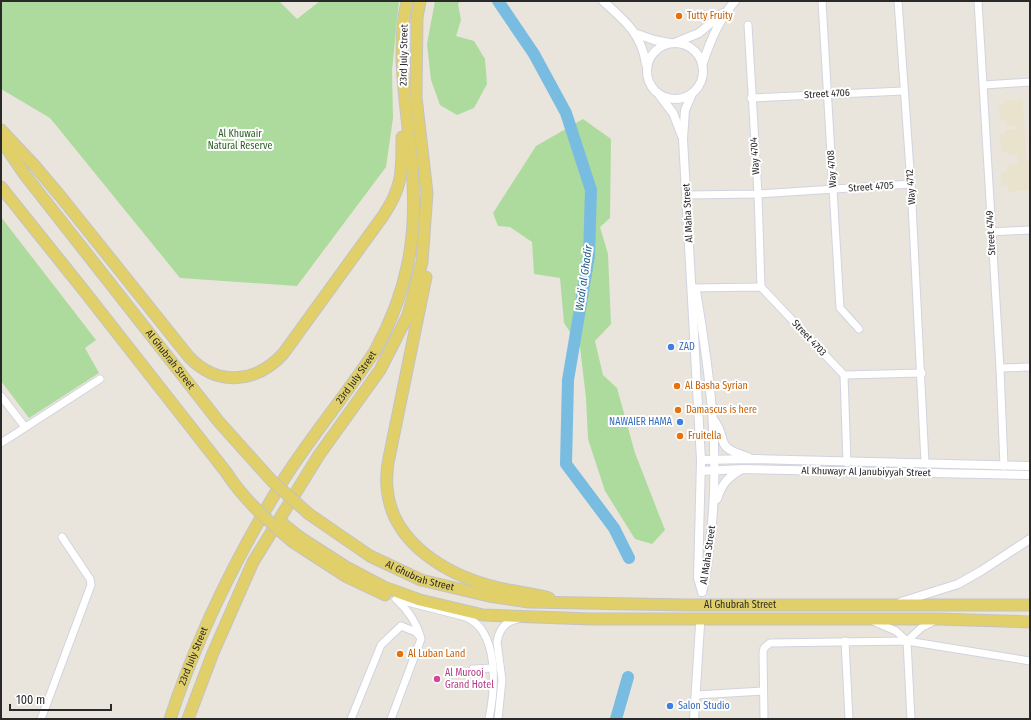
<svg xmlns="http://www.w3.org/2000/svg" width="1031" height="720" font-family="'Fira Sans Condensed',sans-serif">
  <rect width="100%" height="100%" fill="#e9e5dc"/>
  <!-- education -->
  <polygon fill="#e9e3cd" points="1023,99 1026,160 1030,160 1030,190 1008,192 1008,185 1002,186 1001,172 1007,171 1007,165 1018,164 1017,154 1007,155 1007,152 1001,152 1000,133 1006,133 1006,130 1016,129 1015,125 1006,125 1006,120 1000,121 999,105 1004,104 1004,101"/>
  <!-- green -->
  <g fill="#addb9d">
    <polygon points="1,1 279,1 297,19 320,1 399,1 392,70 393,118 386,167 297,286 180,278 50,118 1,89"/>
    <polygon points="435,1 460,1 458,4 461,20 456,36 474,41 485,59 487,84 474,108 457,115 440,105 431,80 427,44"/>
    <polygon points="583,119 611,139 610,218 600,227 608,254 611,324 595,341 603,375 617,388 635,453 665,530 652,544 635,539 605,491 588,439 586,398 580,347 564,323 560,278 534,274 532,242 510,227 498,226 493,213 536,146"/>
    <polygon points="1,217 96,340 85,348 99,373 29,418 1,381"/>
  </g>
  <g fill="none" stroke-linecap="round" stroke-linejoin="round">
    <!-- river -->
    <g stroke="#79bce1" stroke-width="12">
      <polyline points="498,1 534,54 566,113 591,190 589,256 568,380 566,464 614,528 629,558"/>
      <polyline points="616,719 628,677"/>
    </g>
    <defs>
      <g id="minor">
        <polyline points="822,1 840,308 859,329"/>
        <polyline points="898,1 911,184 925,463"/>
        <polyline points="978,1 1000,368 1004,466"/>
        <polyline points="748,25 758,194 761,287"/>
        <polyline points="984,85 1030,82"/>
        <polyline points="751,98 903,91"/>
        <polyline points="687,195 758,194 911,184"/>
        <polyline points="991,232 1030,230"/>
        <polyline points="692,288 761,287 844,375 847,463"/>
        <polyline points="1000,368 1030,367"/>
        <polyline points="844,375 922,373"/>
        <polyline points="1,396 25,427"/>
        <polyline points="1,443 100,379"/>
        <path d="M396,599L466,617C500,632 495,689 489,719"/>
        <polyline points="875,622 896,631 907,641 911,719"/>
        <polyline points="845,641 849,719"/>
        <polyline points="907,641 921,628 936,620"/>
        <polyline points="473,669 493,668"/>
        <polyline points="696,695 763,691"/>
        <polyline points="41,719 91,585 90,579 62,537"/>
        <polyline points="351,719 381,645 401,626 416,632 420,637"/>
        <path d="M391,719L421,639C417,623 408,610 396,599"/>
        <path d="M498,719L502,680L497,642C499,630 505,621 518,619"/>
        <polyline points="764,719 763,652 764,648 770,643 907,641 1030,661"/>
      </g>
      <g id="tertiary">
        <path d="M603,1C625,21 641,33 646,64"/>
        <polyline points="637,34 654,40 669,43"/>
        <polyline points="677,42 699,33 723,13"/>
        <circle cx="675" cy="71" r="28"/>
        <path d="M703,63C710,41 719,19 735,1"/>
        <polyline points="692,94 685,110 683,139 701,460 698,578 702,592"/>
        <polyline points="660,96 673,113 682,136"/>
        <path d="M693,288L696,291C710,374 721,457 710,541C708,558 707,575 702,592"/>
        <path d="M713,419C730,440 711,446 748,457"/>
        <polyline points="701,460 754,459 1030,466"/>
        <polyline points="701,471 743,469 1030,475"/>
        <path d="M717,499C722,484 727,478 740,470"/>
        <polyline points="901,602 958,584 981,571 1030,539"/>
        <polyline points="694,719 700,625"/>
      </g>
      <g id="primary">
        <path d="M1,130L34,165L61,197L189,357C218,387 256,383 283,354L383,216C403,186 402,172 402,137"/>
        <path id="s1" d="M1,140L25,175L219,422L272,481"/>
        <polyline points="1,187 85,292 226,472"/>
        <path d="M426,277L388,463C387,471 386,479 387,487C391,543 447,575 495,587C513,592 531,593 549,598"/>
        <path id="s2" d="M309,514L370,556L421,580L489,596L529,602L687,605H1030"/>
        <polyline points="298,536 346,567 384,587 420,600 483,615 591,619 938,619 1030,622"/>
        <polyline points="293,542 347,577 385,595"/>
        <path id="s3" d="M170,719C198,634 237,555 284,479C312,435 346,395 375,351C408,291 418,236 412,167C408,112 395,56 407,1"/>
        <polyline points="188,719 213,653 253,562 319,455 380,370 408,315 422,262 427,193 416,97 417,18 420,1"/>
      </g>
    </defs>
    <!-- minor casing -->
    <use href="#minor" stroke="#d1d3e0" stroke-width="9"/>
    <!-- tertiary casing -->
    <use href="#tertiary" stroke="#d1d3e0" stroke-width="10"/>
    <!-- primary casing -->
    <use href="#primary" stroke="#c3c3c3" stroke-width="13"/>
    <!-- minor -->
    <use href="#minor" stroke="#fff" stroke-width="7"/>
    <!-- tertiary -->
    <use href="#tertiary" stroke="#fff" stroke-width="8"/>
    <!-- primary -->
    <use href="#primary" stroke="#e1d069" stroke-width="11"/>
    <defs>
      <g id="primary-bridge">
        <path d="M226,472C244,500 268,521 293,542"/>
        <polyline points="272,481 309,514"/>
        <polyline points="281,522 298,536"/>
      </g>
    </defs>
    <!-- primary-bridge casing -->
    <use href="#primary-bridge" stroke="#c3c3c3" stroke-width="13" stroke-linecap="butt"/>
    <!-- primary-bridge -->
    <use href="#primary-bridge" stroke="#e1d069" stroke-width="11"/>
  </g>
  <!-- markers -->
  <g fill="#e8710a" stroke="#fff" stroke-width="1.5">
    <circle cx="679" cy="16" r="4"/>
    <circle cx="677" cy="386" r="4"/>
    <circle cx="678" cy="410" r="4"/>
    <circle cx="680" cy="436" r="4"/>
    <circle cx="400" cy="654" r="4"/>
  </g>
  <g fill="#3f7fe0" stroke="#fff" stroke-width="1.5">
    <circle cx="671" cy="347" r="4"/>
    <circle cx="680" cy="422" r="4"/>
    <circle cx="670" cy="706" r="4"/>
  </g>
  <circle fill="#d1479c" stroke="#fff" stroke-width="1.5" cx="437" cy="679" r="4"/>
  <g text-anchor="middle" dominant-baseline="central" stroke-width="4" stroke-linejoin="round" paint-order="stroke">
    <!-- food labels -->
    <g font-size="10" fill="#c56008" stroke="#fff" text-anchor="start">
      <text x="687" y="16">Tutty Fruity</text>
      <text x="685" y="386">Al Basha Syrian</text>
      <text x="686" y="410">Damascus is here</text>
      <text x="688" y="436">Fruitella</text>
      <text x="408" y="654">Al Luban Land</text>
    </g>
    <!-- street labels -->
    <g font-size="10" fill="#292929" stroke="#fff">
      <text transform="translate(404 55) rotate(-89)">23rd July Street</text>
      <text transform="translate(827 94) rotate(-3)">Street 4706</text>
      <text transform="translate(755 156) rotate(-94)">Way 4704</text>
      <text transform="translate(832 169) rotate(-94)">Way 4708</text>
      <text transform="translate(871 187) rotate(-4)">Street 4705</text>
      <text transform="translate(911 187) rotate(-94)">Way 4712</text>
      <text transform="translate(688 213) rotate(-93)">Al Maha Street</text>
      <text transform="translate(991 233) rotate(-93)">Street 4749</text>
      <text transform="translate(809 338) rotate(47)">Street 4703</text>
      <text stroke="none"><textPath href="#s1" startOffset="277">Al Ghubrah Street</textPath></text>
      <text stroke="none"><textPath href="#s3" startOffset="391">23rd July Street</textPath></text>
      <text transform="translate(866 472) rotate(1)">Al Khuwayr Al Janubiyyah Street</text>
      <text transform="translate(708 555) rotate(-82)">Al Maha Street</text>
      <text stroke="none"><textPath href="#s2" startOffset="128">Al Ghubrah Street</textPath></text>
      <text stroke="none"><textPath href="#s2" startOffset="452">Al Ghubrah Street</textPath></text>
      <text stroke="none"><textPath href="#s3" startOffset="67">23rd July Street</textPath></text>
    </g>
    <!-- park labels -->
    <g font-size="10" fill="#285d21" stroke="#fff">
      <text x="240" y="134">Al Khuwair<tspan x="240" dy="12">Natural Reserve</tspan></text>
    </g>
    <!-- shop labels -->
    <g font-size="10" fill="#366cbe" stroke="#fff" text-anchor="start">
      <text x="679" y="347">ZAD</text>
      <text x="672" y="422" text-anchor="end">NAWAIER HAMA</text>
      <text x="678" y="706">Salon Studio</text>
    </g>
    <!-- hotel labels -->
    <g font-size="10" fill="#b23c85" stroke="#fff" text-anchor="start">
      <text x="445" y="673">Al Murooj<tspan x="445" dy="12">Grand Hotel</tspan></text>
    </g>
    <!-- water labels -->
    <g font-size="11" font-style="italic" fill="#1b5a8a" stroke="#fff">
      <text transform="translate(584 278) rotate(-82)">Wadi al Ghadir</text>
    </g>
  </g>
  <!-- border -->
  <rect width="1031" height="720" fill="none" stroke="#292929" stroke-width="4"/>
  <!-- scale -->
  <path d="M10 704v6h101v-6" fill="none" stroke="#292929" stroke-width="2"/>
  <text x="16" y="704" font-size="12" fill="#292929" stroke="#ffffff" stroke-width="3" paint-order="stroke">100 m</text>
</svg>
